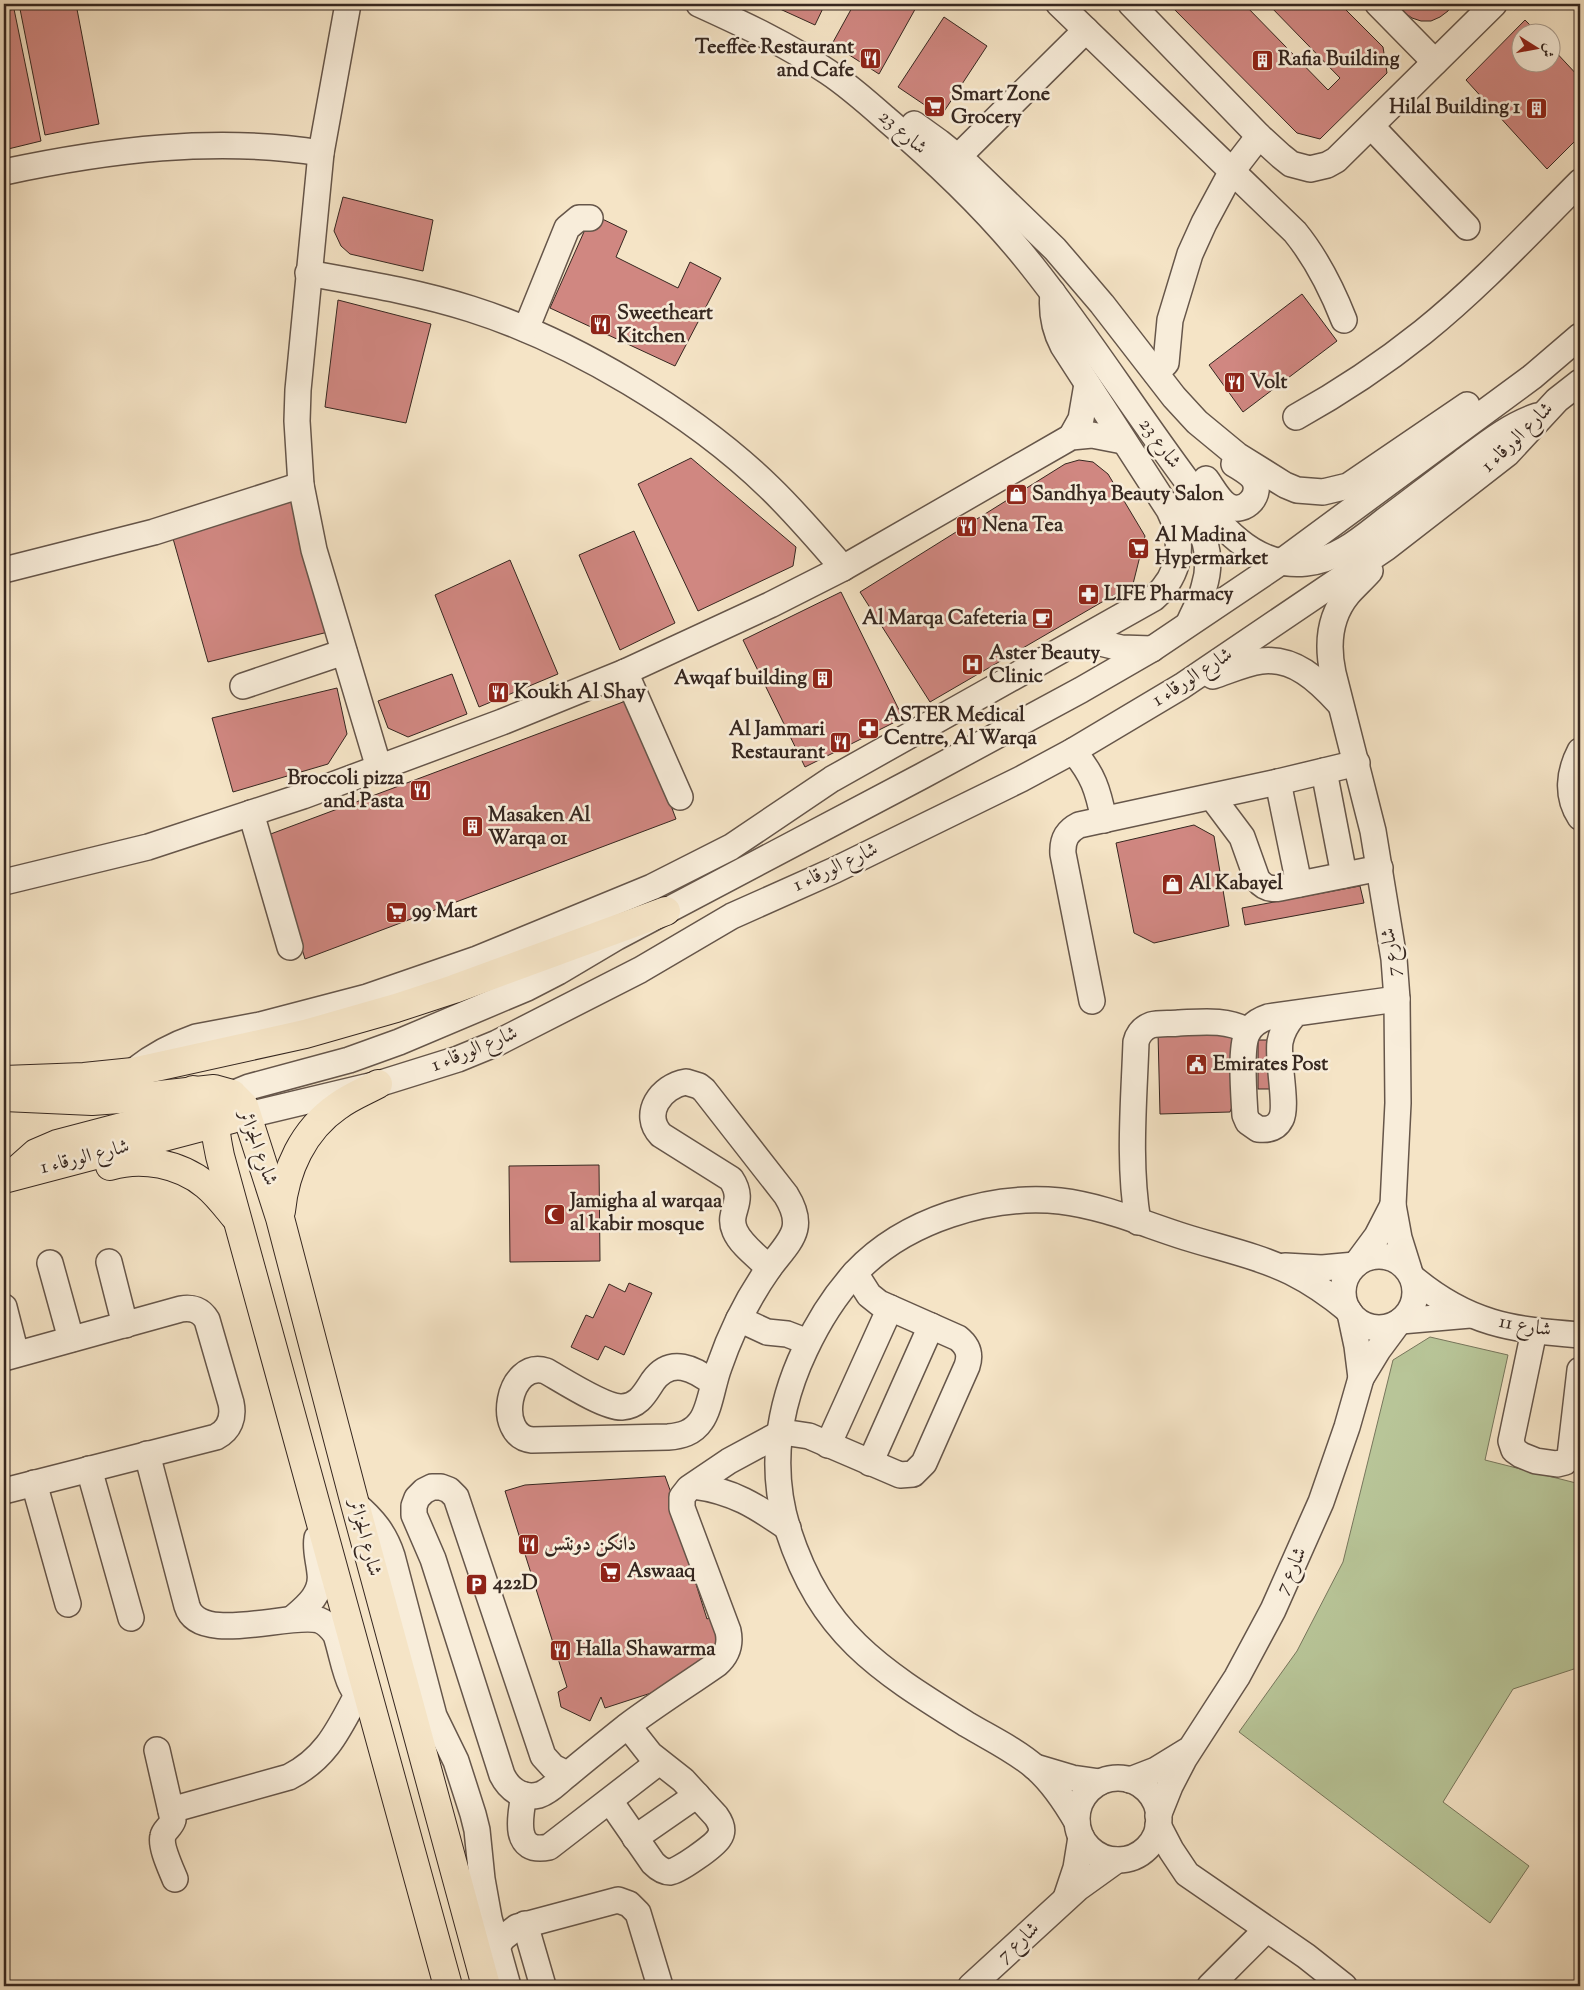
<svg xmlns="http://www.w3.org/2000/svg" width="1584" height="1990" font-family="'Sorts Mill Goudy',Amiri,serif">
  <rect width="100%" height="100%" fill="#f5e4c6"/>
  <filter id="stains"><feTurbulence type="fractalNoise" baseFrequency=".004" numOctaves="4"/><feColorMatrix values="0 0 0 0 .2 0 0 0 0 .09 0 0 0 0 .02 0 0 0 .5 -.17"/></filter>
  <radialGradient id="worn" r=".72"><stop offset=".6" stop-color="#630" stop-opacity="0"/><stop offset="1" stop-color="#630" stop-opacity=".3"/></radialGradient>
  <!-- green -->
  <polygon fill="#b8c598" stroke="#77765c" points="1430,1337 1508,1355 1485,1460 1580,1484 1580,1667 1513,1689 1443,1802 1529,1866 1490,1923 1239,1732 1297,1651 1343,1562 1393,1360"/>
  <!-- building -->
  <g fill="#d08781" stroke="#362720">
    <polygon points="19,4 76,4 99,124 45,135"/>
    <polygon points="769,4 825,4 815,25"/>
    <polygon points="854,4 918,4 879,74 832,44"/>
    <polygon points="1169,4 1244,4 1328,90 1340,78 1268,4 1340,4 1383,47 1387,73 1320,139 1297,133"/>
    <polygon points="1399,4 1452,4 1448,11 1440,17 1431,21 1421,21 1412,18 1405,13"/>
    <polygon points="14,9 41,141 4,150 4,12"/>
    <polygon points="944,17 987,46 941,116 898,87"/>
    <polygon points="1525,20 1537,32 1522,32 1522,62 1552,62 1552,48 1580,78 1580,136 1547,169 1466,80"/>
    <polygon points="343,197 433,220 423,271 350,254 341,246 334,231"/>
    <polygon points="592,214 627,231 616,257 678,288 690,262 721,278 675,366 550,308"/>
    <polygon points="1302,294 1337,341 1243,412 1209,365"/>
    <polygon points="338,300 431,324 406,423 325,407"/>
    <polygon points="691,458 796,547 793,566 698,611 638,484"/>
    <polygon points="1079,460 1093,462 1108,474 1145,536 1133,584 930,702 860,592 1065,464"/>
    <polygon points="298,500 328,632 208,662 172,535"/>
    <polygon points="634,531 675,623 620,650 579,555"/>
    <polygon points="510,560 558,674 479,707 435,595"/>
    <polygon points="841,592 903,718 805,767 743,640"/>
    <polygon points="452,674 467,714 408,737 388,728 378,701"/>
    <polygon points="337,688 347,734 328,764 233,792 212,718"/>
    <polygon points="631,699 676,819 305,959 268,835"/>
    <polygon points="1194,825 1214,836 1229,926 1154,943 1134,933 1116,843"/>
    <polygon points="1360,886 1364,903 1245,925 1242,908"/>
    <polygon points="1235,1032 1236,1096 1230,1112 1160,1114 1158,1033"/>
    <rect x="1258" y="1040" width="14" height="49"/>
    <polygon points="599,1165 600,1261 510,1262 509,1166"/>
    <polygon points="629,1283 652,1293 624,1355 605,1346 598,1360 571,1347 586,1315 593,1318 609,1284 625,1292"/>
    <polygon points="665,1476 683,1526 678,1527 707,1619 711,1617 723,1656 688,1681 605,1708 601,1697 590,1721 561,1707 558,1692 567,1687 505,1491 525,1485"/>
  </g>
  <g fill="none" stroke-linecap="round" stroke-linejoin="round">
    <defs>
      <g id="minor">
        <polyline points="348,4 321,153 298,390 297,421 301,485 314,550 379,768"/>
        <path d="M699,4C743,24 788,45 828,72C849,86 867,102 885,118C938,163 989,211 1032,266C1087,335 1134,410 1187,481C1216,520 1250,569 1306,563C1337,560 1361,539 1384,521C1410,502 1435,482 1461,463C1485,445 1508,426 1537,416"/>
        <path d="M1059,4L1295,232C1317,259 1331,287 1344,320"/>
        <polyline points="1131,4 1259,136 1281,156 1291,164 1310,169 1327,165 1336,160 1494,4"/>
        <polyline points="1378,4 1435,62"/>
        <polyline points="914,124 939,142 970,167 1055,249 1102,304 1174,397 1197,422 1237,455 1285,485 1297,490 1323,492 1348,486 1467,405"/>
        <polyline points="1371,126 1467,227"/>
        <polyline points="958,157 1086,30"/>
        <path d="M4,172C107,150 216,136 321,153"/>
        <path d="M308,273C363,283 418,292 471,309C572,341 693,413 769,487C795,512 819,540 843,568"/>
        <polyline points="526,329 567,228 579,218 590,218"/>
        <polyline points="1156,373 1166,363 1170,320 1190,254 1204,223 1232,171 1259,136"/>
        <path d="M1296,417C1341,392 1383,364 1423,332C1479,287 1529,233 1580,182"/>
        <polyline points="1071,437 1081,419 1087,384"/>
        <path d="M1206,479C1212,487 1219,501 1228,506C1245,515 1264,494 1253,478C1248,472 1240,468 1234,464"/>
        <path d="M1185,499C1201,529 1215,552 1204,587C1201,600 1194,611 1189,623"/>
        <polyline points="4,570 154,532 301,485"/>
        <path d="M1370,571C1363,579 1355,586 1348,594C1329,617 1327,645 1333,673L1373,831L1394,959L1397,999L1398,1103L1393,1205L1399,1238L1409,1270"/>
        <polyline points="1084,639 1121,648 1152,649"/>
        <polyline points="625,672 680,797"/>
        <path d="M1213,676C1228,671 1245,663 1261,661C1294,657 1318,680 1339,703"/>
        <polyline points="243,686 344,652"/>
        <path d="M1073,751C1093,774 1098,790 1104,820"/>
        <path d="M1580,751C1569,772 1566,796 1580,817"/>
        <polyline points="1324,771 1344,875"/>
        <polyline points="1278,782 1299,884"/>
        <path d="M1212,797L1242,837L1257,879C1263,887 1270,890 1280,888L1380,868"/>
        <polyline points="251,813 290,947"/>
        <polyline points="4,882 148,847 303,796 502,722 625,672 770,605 843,568 1071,437 1092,435 1123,441"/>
        <path d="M1092,1001L1063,854C1062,840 1067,831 1079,825L1278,782L1357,763"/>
        <path d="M1294,1015C1287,1023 1282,1031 1280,1042C1277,1060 1288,1106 1281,1119C1276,1129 1267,1130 1258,1129L1248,1122L1245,1115C1244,1097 1240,1049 1247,1034C1251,1025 1259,1020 1268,1017L1397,999"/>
        <path d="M135,1070C154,1055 173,1045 196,1037L260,1025L367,997L477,959L652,887L731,847L832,779L1154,598C1181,574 1185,542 1169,510L1063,346C1054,329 1051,313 1053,293"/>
        <path d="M686,1082L699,1086L704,1090L786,1195C807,1229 790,1240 769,1268C758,1257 741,1245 735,1231C726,1211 747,1203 731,1179L661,1135C641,1114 661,1086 686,1082Z"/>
        <polyline points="232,1094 249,1087 349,1060 399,1042 527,988 558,972 617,937 922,776 1081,690 1152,649 1281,562 1532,377 1580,336"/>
        <polyline points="248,1115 378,1084 458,1059 497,1043 640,970 732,916 835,870 1021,779 1073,751 1182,686 1386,548 1507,454 1557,400 1580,382"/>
        <path d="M1138,1222C1128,1163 1134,1101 1136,1042C1138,1034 1143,1028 1151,1025C1159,1023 1170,1024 1179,1023C1203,1022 1226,1019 1248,1031"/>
        <circle cx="1379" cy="1292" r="36"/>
        <polyline points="109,1262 125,1325"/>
        <polyline points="50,1263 71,1339"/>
        <polyline points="1357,1263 1377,1236 1393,1205"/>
        <polyline points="1285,1266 1322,1268 1355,1265"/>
        <path d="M1413,1278C1468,1324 1512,1330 1580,1335"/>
        <polyline points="4,1307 16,1354"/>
        <polyline points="1350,1313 1357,1346 1361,1378"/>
        <polyline points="739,1319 767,1332 787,1334 808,1342"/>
        <polyline points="1401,1321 1470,1315"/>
        <polyline points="1534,1331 1511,1441 1514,1450 1521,1455 1536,1461 1557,1464 1565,1462 1570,1456 1580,1370"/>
        <path d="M4,1358L181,1309C192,1307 201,1310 207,1320L231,1403C234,1417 230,1430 216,1437L4,1491"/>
        <path d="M713,1383C695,1369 671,1356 653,1381C645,1393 639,1406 622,1407C605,1408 562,1380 546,1371C508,1359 494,1436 532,1440L668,1437C681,1436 693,1433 701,1421C710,1409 713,1382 719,1367C731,1332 748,1298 769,1268"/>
        <polyline points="828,1445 890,1308"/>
        <path d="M147,1454L187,1606C199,1646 289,1612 319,1620C327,1623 332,1629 336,1635C346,1667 345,1690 373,1711"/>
        <polyline points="870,1463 931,1326"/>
        <polyline points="89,1469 131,1618"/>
        <polyline points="34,1483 68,1604"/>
        <path d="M694,1486C733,1491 756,1506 788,1528"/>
        <path d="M355,1504C373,1519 385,1534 392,1556L434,1716L456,1761L473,1814L477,1830L482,1879L489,1918L508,1986"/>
        <path d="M292,1619C306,1607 323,1594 320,1573C319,1561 315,1550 317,1538"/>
        <path d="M157,1750L173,1820C171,1827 164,1830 163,1836C160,1846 171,1869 175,1879"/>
        <polyline points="1035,1767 1072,1778 1100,1782"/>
        <path d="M567,1774L553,1767L543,1756L456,1497L449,1490L441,1487H432L424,1491L417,1498L414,1506V1515L433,1559L502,1775C509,1789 522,1799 539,1795C549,1792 558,1782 567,1775C586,1759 606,1743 626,1727C655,1705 687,1685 717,1664C727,1655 731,1645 728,1631L682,1508V1497L689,1488L729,1461L779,1434L789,1433L809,1436L900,1475L913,1474L924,1463L967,1366C971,1354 968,1346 958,1338L879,1303L869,1295L855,1273"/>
        <circle cx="1118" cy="1819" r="41"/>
        <polyline points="1130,1780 1156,1770 1187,1751"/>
        <path d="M524,1795C520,1816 512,1855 549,1847L659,1762"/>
        <path d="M610,1801L653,1863C658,1868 663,1872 670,1872C679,1871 714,1846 719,1838C724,1831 721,1823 716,1816L683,1780L650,1754L628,1726"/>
        <path d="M171,1810L289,1777C325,1759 338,1731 356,1697"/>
        <polyline points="1158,1816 1170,1786 1184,1759 1237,1677 1273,1610 1321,1502 1347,1427 1361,1378 1378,1350 1398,1323"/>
        <path d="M1077,1822C1066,1803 1053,1783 1036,1768C1017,1751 990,1738 968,1725C880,1670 822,1635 788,1530C769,1469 778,1407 805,1350C818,1322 835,1295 856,1272C905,1220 990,1194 1060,1201C1103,1206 1144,1224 1185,1237C1220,1248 1258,1256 1291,1272C1311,1282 1330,1295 1348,1310"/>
        <polyline points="1158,1825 1171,1850 1187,1874 1306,1956 1344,1986"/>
        <polyline points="635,1838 697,1795"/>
        <polyline points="1066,1898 1076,1868 1081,1837"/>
        <polyline points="525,1924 543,1986"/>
        <polyline points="497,1946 503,1938 517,1927 618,1900 629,1904 638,1913 660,1986"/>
        <polyline points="971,1986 1078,1888 1117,1860"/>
        <polyline points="1210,1986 1266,1930"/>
      </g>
      <g id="major">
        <polyline points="4,1080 84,1077 133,1072 305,1034 396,1008 454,989 666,911"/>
        <path d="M232,1094C209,1114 215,1129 220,1156L448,1986"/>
        <polyline points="4,1097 92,1101 133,1098 214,1089 232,1094 244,1106 280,1218 355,1504 486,1986"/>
        <path d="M110,1166C142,1156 180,1164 206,1185C217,1194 226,1206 235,1217"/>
        <polyline points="18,1169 36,1153 57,1144 194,1108 196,1105 198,1097 193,1090"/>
        <polyline points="4,1179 232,1119"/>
        <path d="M281,1211C285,1170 303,1130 338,1106C350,1097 365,1091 378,1084"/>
      </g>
    </defs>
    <!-- minor casing -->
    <use href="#minor" stroke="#66564a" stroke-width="28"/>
    <!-- major casing -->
    <use href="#major" stroke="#362720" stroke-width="30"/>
    <!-- minor -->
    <use href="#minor" stroke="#f8edda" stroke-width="25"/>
    <!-- major -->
    <use href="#major" stroke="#f5e4c6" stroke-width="28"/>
  </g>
  <!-- icons -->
  <defs>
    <symbol id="restaurant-square" viewBox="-11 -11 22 22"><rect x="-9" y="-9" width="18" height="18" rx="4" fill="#8f2418" stroke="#f8edda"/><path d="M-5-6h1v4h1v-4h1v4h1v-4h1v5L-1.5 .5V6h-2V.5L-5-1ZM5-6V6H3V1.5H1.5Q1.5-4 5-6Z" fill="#fff"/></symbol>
    <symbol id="building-square" viewBox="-11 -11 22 22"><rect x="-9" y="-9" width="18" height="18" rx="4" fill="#8f2418" stroke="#f8edda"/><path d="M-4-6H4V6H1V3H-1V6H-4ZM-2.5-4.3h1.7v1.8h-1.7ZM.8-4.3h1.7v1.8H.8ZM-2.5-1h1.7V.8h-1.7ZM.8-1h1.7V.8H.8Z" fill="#fff"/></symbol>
    <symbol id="supermarket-square" viewBox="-11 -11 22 22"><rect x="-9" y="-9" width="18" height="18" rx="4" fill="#8f2418" stroke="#f8edda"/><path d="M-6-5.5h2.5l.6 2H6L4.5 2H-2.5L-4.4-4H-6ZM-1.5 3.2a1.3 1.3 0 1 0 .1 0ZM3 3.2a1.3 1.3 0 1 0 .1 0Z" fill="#fff"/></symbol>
    <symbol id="shop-square" viewBox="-11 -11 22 22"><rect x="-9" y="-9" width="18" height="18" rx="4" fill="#8f2418" stroke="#f8edda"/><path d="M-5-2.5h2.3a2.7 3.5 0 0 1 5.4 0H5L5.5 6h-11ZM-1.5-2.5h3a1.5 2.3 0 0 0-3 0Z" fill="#fff"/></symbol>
    <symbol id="pharmacy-square" viewBox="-11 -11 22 22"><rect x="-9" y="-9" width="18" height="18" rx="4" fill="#8f2418" stroke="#f8edda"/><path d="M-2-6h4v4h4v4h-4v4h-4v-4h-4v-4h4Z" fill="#fff"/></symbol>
    <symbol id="cafe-square" viewBox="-11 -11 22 22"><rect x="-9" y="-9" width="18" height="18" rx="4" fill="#8f2418" stroke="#f8edda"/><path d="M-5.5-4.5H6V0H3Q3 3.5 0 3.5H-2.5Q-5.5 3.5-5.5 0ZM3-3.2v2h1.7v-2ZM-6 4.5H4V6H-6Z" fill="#fff"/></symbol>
    <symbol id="hospital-square" viewBox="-11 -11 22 22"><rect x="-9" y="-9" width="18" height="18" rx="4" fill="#8f2418" stroke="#f8edda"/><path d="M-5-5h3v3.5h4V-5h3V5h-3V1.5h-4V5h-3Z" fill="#fff"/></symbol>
    <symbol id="civic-square" viewBox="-11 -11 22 22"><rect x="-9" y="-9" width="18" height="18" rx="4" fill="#8f2418" stroke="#f8edda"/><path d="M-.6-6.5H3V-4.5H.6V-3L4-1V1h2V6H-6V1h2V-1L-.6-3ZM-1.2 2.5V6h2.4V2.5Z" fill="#fff"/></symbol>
    <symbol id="mosque-square" viewBox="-11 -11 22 22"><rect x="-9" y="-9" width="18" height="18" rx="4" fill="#8f2418" stroke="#f8edda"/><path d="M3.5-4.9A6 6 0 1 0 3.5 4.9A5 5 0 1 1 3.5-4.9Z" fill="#fff"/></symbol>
    <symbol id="parking-square" viewBox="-11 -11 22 22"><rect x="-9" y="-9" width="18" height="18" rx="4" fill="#8f2418" stroke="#f8edda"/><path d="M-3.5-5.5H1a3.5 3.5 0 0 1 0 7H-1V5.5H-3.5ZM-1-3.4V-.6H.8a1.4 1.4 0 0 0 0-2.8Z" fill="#fff"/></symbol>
  </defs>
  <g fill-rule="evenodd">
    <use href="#restaurant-square" x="858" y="46" width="25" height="25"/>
    <use href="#building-square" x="1250" y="48" width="25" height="25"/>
    <use href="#supermarket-square" x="922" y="94" width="25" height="25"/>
    <use href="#building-square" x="1524" y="96" width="25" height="25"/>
    <use href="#restaurant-square" x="588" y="312" width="25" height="25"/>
    <use href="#restaurant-square" x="1222" y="370" width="25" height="25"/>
    <use href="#shop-square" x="1004" y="482" width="25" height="25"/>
    <use href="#restaurant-square" x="954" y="514" width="25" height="25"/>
    <use href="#supermarket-square" x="1126" y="536" width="25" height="25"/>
    <use href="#pharmacy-square" x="1076" y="582" width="25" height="25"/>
    <use href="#cafe-square" x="1030" y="606" width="25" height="25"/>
    <use href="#hospital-square" x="960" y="652" width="25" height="25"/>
    <use href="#building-square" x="810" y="666" width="25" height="25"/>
    <use href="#restaurant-square" x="486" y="680" width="25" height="25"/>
    <use href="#pharmacy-square" x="856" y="716" width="25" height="25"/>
    <use href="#restaurant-square" x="828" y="730" width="25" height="25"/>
    <use href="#restaurant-square" x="408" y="778" width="25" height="25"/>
    <use href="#building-square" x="460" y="814" width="25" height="25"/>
    <use href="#shop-square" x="1160" y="872" width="25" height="25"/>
    <use href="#supermarket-square" x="384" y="900" width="25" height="25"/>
    <use href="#civic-square" x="1184" y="1052" width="25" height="25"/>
    <use href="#mosque-square" x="542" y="1202" width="25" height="25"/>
    <use href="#restaurant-square" x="516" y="1532" width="25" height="25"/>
    <use href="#supermarket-square" x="598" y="1560" width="25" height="25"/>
    <use href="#parking-square" x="464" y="1572" width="25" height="25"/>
    <use href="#restaurant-square" x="548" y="1638" width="25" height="25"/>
  </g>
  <g text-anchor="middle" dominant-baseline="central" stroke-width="5" stroke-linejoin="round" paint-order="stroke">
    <!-- poi labels -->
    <g font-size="20" font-weight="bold" fill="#362720" stroke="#f8edda" text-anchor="start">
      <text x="854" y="48" text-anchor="end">Teeffee Restaurant<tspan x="854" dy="23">and Cafe</tspan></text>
      <text x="1278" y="60">Rafia Building</text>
      <text x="951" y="95">Smart Zone<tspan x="951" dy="23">Grocery</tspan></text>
      <text x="1520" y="108" text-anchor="end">Hilal Building 1</text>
      <text x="617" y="314">Sweetheart<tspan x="617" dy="23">Kitchen</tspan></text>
      <text x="1250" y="383">Volt</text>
      <text x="1032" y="495">Sandhya Beauty Salon</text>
      <text x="982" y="526">Nena Tea</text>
      <text x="1155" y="536">Al Madina<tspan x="1155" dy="23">Hypermarket</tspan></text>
      <text x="1104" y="595">LIFE Pharmacy</text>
      <text x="1027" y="619" text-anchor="end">Al Marqa Cafeteria</text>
      <text x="989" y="654">Aster Beauty<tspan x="989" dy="23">Clinic</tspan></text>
      <text x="807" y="679" text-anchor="end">Awqaf building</text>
      <text x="514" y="693">Koukh Al Shay</text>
      <text x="884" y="716">ASTER Medical<tspan x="884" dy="23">Centre, Al Warqa</tspan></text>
      <text x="825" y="730" text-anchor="end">Al Jammari<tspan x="825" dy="23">Restaurant</tspan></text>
      <text x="404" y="779" text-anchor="end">Broccoli pizza<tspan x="404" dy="23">and Pasta</tspan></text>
      <text x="488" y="816">Masaken Al<tspan x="488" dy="23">Warqa 01</tspan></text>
      <text x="1189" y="884">Al Kabayel</text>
      <text x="412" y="912">99 Mart</text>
      <text x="1213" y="1065">Emirates Post</text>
      <text x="570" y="1202">Jamigha al warqaa<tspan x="570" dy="23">al kabir mosque</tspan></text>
      <text x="544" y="1545">دانكن دونتس</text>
      <text x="627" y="1572">Aswaaq</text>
      <text x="493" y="1584">422D</text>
      <text x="576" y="1650">Halla Shawarma</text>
    </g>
    <!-- street labels -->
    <g font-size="20" fill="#362720" stroke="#f8edda">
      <text transform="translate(902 133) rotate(41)">شارع 23</text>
      <text transform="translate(1518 438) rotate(-44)">شارع الورقاء 1</text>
      <text transform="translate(1159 444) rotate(54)">شارع 23</text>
      <text transform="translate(1193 678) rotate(-33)">شارع الورقاء 1</text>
      <text transform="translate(836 868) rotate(-25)">شارع الورقاء 1</text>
      <text transform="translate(1392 952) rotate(-97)">شارع 7</text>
      <text transform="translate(475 1050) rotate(-22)">شارع الورقاء 1</text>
      <text transform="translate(257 1148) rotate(70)">شارع الجزائر</text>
      <text transform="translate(85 1158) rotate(-14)">شارع الورقاء 1</text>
      <text transform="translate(1525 1327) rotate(10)">شارع 11</text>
      <text transform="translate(364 1538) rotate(75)">شارع الجزائر</text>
      <text transform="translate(1292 1571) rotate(-65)">شارع 7</text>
      <text transform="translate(1019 1943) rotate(-43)">شارع 7</text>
    </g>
  </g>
  <!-- margin -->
  <rect width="1584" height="1990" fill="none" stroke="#f5e4c6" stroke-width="20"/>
  <rect x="5" y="5" width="1574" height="1980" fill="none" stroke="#362720" stroke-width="2.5"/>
  <rect x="10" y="10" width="1564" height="1970" fill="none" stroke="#362720"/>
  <!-- north arrow -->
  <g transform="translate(1536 48) rotate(101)"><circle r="24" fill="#f8edda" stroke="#aa9e90"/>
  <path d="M0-4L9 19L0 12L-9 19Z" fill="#8f2418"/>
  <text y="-8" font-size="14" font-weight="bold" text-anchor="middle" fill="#362720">ش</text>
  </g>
  <rect width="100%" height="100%" filter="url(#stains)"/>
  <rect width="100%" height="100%" fill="url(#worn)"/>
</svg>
